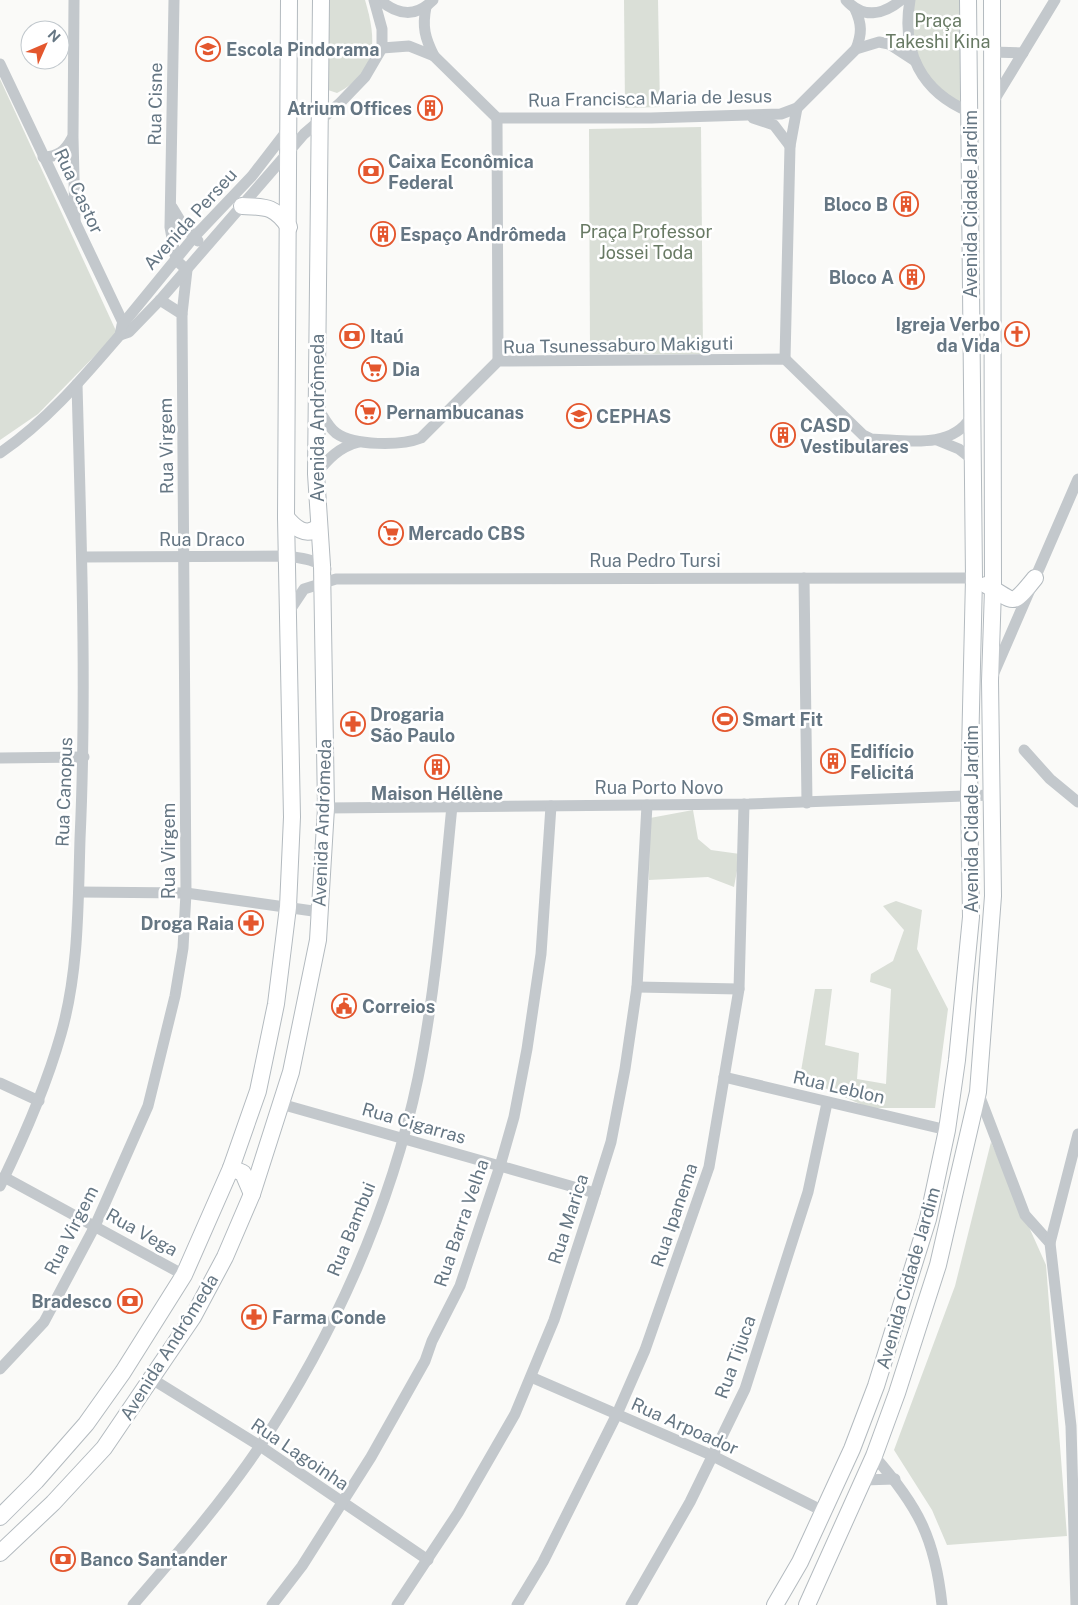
<svg xmlns="http://www.w3.org/2000/svg" width="1078" height="1605" font-family="'Public Sans',sans-serif">
  <rect width="100%" height="100%" fill="#fafaf8"/>
  <!-- green -->
  <g fill="#dadfd7">
    <path d="M328,0H365C377,40 378,72 337,93L328,90Z"/>
    <polygon points="624,0 658,0 660,107 625,108"/>
    <polygon points="910,0 968,0 970,112 954,106 915,61"/>
    <polygon points="0,79 117,333 38,414 0,440"/>
    <polygon points="701,127 703,354 590,354 589,129"/>
    <polygon points="693,810 698,839 711,850 740,854 734,887 708,877 649,880 650,818"/>
    <polygon points="896,901 922,910 917,949 948,1009 935,1108 869,1108 800,1077 815,989 832,989 825,1045 859,1053 857,1079 886,1084 891,989 870,982 871,974 893,961 904,930 883,906"/>
    <polygon points="991,1142 1046,1265 1067,1536 947,1545 932,1510 894,1450 955,1286"/>
  </g>
  <g fill="none" stroke-linecap="round" stroke-linejoin="round">
    <defs>
      <g id="secondary">
        <path d="M242,206C267,207 274,206 289,227"/>
        <path d="M286,517C294,527 306,538 318,527"/>
        <path d="M986,585C1016,601 1010,609 1035,578"/>
        <polyline points="231,1168 243,1173 252,1194"/>
        <polyline points="0,1517 36,1481 86,1424 123,1372 184,1275 231,1168 258,1091 276,1004 288,907 292,817 286,517 289,0"/>
        <polyline points="0,1553 53,1503 104,1448 193,1317 225,1257 252,1194 291,1072 318,940 326,808 322,565 316,474 321,0"/>
        <polyline points="775,1605 800,1562 852,1449 876,1386 928,1219 947,1130 957,1060 971,917 969,796 974,578 968,0"/>
        <polyline points="807,1605 874,1456 897,1393 938,1265 978,1092 993,896 990,681 993,589 992,0"/>
      </g>
    </defs>
    <!-- secondary casing -->
    <use href="#secondary" stroke="#b3babf" stroke-width="18"/>
    <!-- street -->
    <g stroke="#c3c8cc" stroke-width="11">
      <polyline points="74,0 73,137 75,221"/>
      <polyline points="174,0 170,227 176,260 187,270 182,314"/>
      <path d="M380,0C397,15 416,18 433,0"/>
      <path d="M846,0C863,19 883,15 901,0"/>
      <path d="M910,0C901,51 921,92 970,112"/>
      <path d="M426,7C422,27 425,38 434,56"/>
      <path d="M855,9C862,24 862,34 856,49"/>
      <polyline points="382,48 409,46 434,56 497,118 651,118 781,114 797,108 856,49 879,42 889,44 915,61"/>
      <polyline points="992,52 1023,53"/>
      <polyline points="0,64 126,329"/>
      <polyline points="993,102 1055,0"/>
      <polyline points="497,118 498,361"/>
      <polyline points="753,118 774,125 790,146"/>
      <path d="M43,157C58,157 65,151 72,138"/>
      <polyline points="172,207 181,222 198,241"/>
      <polyline points="120,335 129,332 160,300 304,134 339,104 365,77 382,48 382,29 374,0"/>
      <polyline points="785,359 790,146 797,108"/>
      <path d="M317,407C323,416 328,427 336,433C354,446 401,446 421,438L498,361L785,359L863,435L871,439C906,440 951,450 971,417"/>
      <polyline points="937,440 959,449 973,460"/>
      <path d="M0,453C47,421 83,378 120,335L122,325L194,237L252,176L289,128"/>
      <path d="M316,474C328,459 339,447 359,442"/>
      <path d="M82,557L287,556C300,558 316,559 326,569"/>
      <polyline points="804,578 807,803"/>
      <polyline points="288,613 304,589 336,579 974,578"/>
      <polyline points="993,675 1078,479"/>
      <polyline points="1024,750 1050,779 1078,802"/>
      <polyline points="0,758 84,757"/>
      <polyline points="326,808 749,804 991,795"/>
      <polyline points="79,892 186,893 320,912"/>
      <polyline points="637,987 739,989"/>
      <polyline points="724,1077 947,1130"/>
      <polyline points="0,1083 39,1101"/>
      <polyline points="978,1092 1025,1215 1050,1243 1071,1426 1076,1605"/>
      <polyline points="281,1104 595,1193"/>
      <polyline points="4,1177 184,1275"/>
      <path d="M0,1186C24,1137 46,1087 61,1034C79,971 78,904 80,839C87,688 81,536 77,384"/>
      <polyline points="1050,1243 1078,1134"/>
      <polyline points="0,1369 44,1322 95,1226 148,1106 175,996 183,948 186,893 182,314 160,300"/>
      <polyline points="531,1377 711,1455 823,1511"/>
      <polyline points="152,1379 260,1446 428,1560"/>
      <path d="M874,1456C918,1506 935,1538 942,1605"/>
      <polyline points="863,1480 895,1479"/>
      <path d="M133,1605C177,1554 222,1502 260,1446C333,1337 391,1208 418,1078C436,989 443,897 452,806"/>
      <polyline points="272,1605 302,1566 371,1457 425,1361 432,1341 460,1286 500,1166 514,1117 527,1049 541,954 551,806"/>
      <polyline points="397,1605 458,1513 515,1414 554,1320 589,1212 611,1142 625,1069 637,987 647,805"/>
      <polyline points="517,1605 543,1562 617,1414 645,1350 709,1167 739,989 744,804"/>
      <polyline points="631,1605 690,1502 745,1389 808,1192 827,1103"/>
    </g>
    <!-- secondary -->
    <use href="#secondary" stroke="#fff" stroke-width="16"/>
  </g>
  <!-- icons -->
  <defs>
    <symbol id="school-ring" viewBox="-11 -11 22 22"><circle r="9.5" fill="#fff" stroke="#e4572e" stroke-width="1.5"/><path d="M0-5L7-2L0 1L-7-2ZM-4 1L0 2.5L4 1V4Q0 6-4 4Z" fill="#e4572e"/></symbol>
    <symbol id="building-ring" viewBox="-11 -11 22 22"><circle r="9.5" fill="#fff" stroke="#e4572e" stroke-width="1.5"/><path d="M-4-6H4V6H1V3H-1V6H-4ZM-2.5-4.3h1.7v1.8h-1.7ZM.8-4.3h1.7v1.8H.8ZM-2.5-1h1.7V.8h-1.7ZM.8-1h1.7V.8H.8Z" fill="#e4572e"/></symbol>
    <symbol id="bank-ring" viewBox="-11 -11 22 22"><circle r="9.5" fill="#fff" stroke="#e4572e" stroke-width="1.5"/><path d="M-6-4H6V4H-6ZM0-2.3a2.3 2.3 0 1 0 0 4.6a2.3 2.3 0 1 0 0-4.6Z" fill="#e4572e"/></symbol>
    <symbol id="church-ring" viewBox="-11 -11 22 22"><circle r="9.5" fill="#fff" stroke="#e4572e" stroke-width="1.5"/><path d="M-1.2-6h2.4v3.5h3.3v2.4h-3.3V6h-2.4V-.1h-3.3v-2.4h3.3Z" fill="#e4572e"/></symbol>
    <symbol id="supermarket-ring" viewBox="-11 -11 22 22"><circle r="9.5" fill="#fff" stroke="#e4572e" stroke-width="1.5"/><path d="M-6-5.5h2.5l.6 2H6L4.5 2H-2.5L-4.4-4H-6ZM-1.5 3.2a1.3 1.3 0 1 0 .1 0ZM3 3.2a1.3 1.3 0 1 0 .1 0Z" fill="#e4572e"/></symbol>
    <symbol id="stadium-ring" viewBox="-11 -11 22 22"><circle r="9.5" fill="#fff" stroke="#e4572e" stroke-width="1.5"/><path d="M0-5a6.5 5 0 1 0 0 10a6.5 5 0 1 0 0-10ZM-3.5-1.8h7v3.6h-7Z" fill="#e4572e"/></symbol>
    <symbol id="pharmacy-ring" viewBox="-11 -11 22 22"><circle r="9.5" fill="#fff" stroke="#e4572e" stroke-width="1.5"/><path d="M-2-6h4v4h4v4h-4v4h-4v-4h-4v-4h4Z" fill="#e4572e"/></symbol>
    <symbol id="civic-ring" viewBox="-11 -11 22 22"><circle r="9.5" fill="#fff" stroke="#e4572e" stroke-width="1.5"/><path d="M-.6-6.5H3V-4.5H.6V-3L4-1V1h2V6H-6V1h2V-1L-.6-3ZM-1.2 2.5V6h2.4V2.5Z" fill="#e4572e"/></symbol>
  </defs>
  <g fill-rule="evenodd">
    <use href="#school-ring" x="194" y="35" width="28" height="28"/>
    <use href="#building-ring" x="416" y="94" width="28" height="28"/>
    <use href="#bank-ring" x="357" y="157" width="28" height="28"/>
    <use href="#building-ring" x="892" y="190" width="28" height="28"/>
    <use href="#building-ring" x="369" y="220" width="28" height="28"/>
    <use href="#building-ring" x="898" y="263" width="28" height="28"/>
    <use href="#church-ring" x="1003" y="320" width="28" height="28"/>
    <use href="#bank-ring" x="338" y="322" width="28" height="28"/>
    <use href="#supermarket-ring" x="360" y="355" width="28" height="28"/>
    <use href="#supermarket-ring" x="354" y="398" width="28" height="28"/>
    <use href="#school-ring" x="565" y="402" width="28" height="28"/>
    <use href="#building-ring" x="769" y="421" width="28" height="28"/>
    <use href="#supermarket-ring" x="377" y="519" width="28" height="28"/>
    <use href="#stadium-ring" x="711" y="705" width="28" height="28"/>
    <use href="#pharmacy-ring" x="339" y="710" width="28" height="28"/>
    <use href="#building-ring" x="819" y="747" width="28" height="28"/>
    <use href="#building-ring" x="423" y="753" width="28" height="28"/>
    <use href="#pharmacy-ring" x="237" y="909" width="28" height="28"/>
    <use href="#civic-ring" x="330" y="992" width="28" height="28"/>
    <use href="#bank-ring" x="116" y="1287" width="28" height="28"/>
    <use href="#pharmacy-ring" x="240" y="1303" width="28" height="28"/>
    <use href="#bank-ring" x="49" y="1545" width="28" height="28"/>
  </g>
  <g text-anchor="middle" dominant-baseline="central" stroke-width="5" stroke-linejoin="round" paint-order="stroke">
    <!-- park labels -->
    <g font-size="18" fill="#687a64" stroke="#fff">
      <text x="938" y="20">Praça<tspan x="938" dy="21">Takeshi Kina</tspan></text>
      <text x="646" y="231">Praça Professor<tspan x="646" dy="21">Jossei Toda</tspan></text>
    </g>
    <!-- poi labels -->
    <g font-size="18" font-weight="bold" fill="#657683" stroke="#fff" text-anchor="start">
      <text x="226" y="49">Escola Pindorama</text>
      <text x="412" y="108" text-anchor="end">Atrium Offices</text>
      <text x="388" y="161">Caixa Econômica<tspan x="388" dy="21">Federal</tspan></text>
      <text x="888" y="204" text-anchor="end">Bloco B</text>
      <text x="400" y="234">Espaço Andrômeda</text>
      <text x="894" y="277" text-anchor="end">Bloco A</text>
      <text x="1000" y="324" text-anchor="end">Igreja Verbo<tspan x="1000" dy="21">da Vida</tspan></text>
      <text x="370" y="336">Itaú</text>
      <text x="392" y="369">Dia</text>
      <text x="386" y="412">Pernambucanas</text>
      <text x="596" y="416">CEPHAS</text>
      <text x="800" y="425">CASD<tspan x="800" dy="21">Vestibulares</tspan></text>
      <text x="408" y="533">Mercado CBS</text>
      <text x="370" y="714">Drogaria<tspan x="370" dy="21">São Paulo</tspan></text>
      <text x="742" y="719">Smart Fit</text>
      <text x="850" y="751">Edifício<tspan x="850" dy="21">Felicitá</tspan></text>
      <text x="437" y="793" text-anchor="middle">Maison Héllène</text>
      <text x="234" y="923" text-anchor="end">Droga Raia</text>
      <text x="362" y="1006">Correios</text>
      <text x="112" y="1301" text-anchor="end">Bradesco</text>
      <text x="272" y="1317">Farma Conde</text>
      <text x="80" y="1559">Banco Santander</text>
    </g>
    <!-- street labels -->
    <g font-size="18" fill="#657683" stroke="#fff">
      <text transform="translate(650 98) rotate(-1)">Rua Francisca Maria de Jesus</text>
      <text transform="translate(155 104) rotate(-89)">Rua Cisne</text>
      <text transform="translate(79 191) rotate(65)">Rua Castor</text>
      <text transform="translate(970 204) rotate(-90)">Avenida Cidade Jardim</text>
      <text transform="translate(190 219) rotate(-48)">Avenida Perseu</text>
      <text transform="translate(618 345) rotate(-1)">Rua Tsunessaburo Makiguti</text>
      <text transform="translate(317 418) rotate(-90)">Avenida Andrômeda</text>
      <text transform="translate(166 446) rotate(-91)">Rua Virgem</text>
      <text x="202" y="539">Rua Draco</text>
      <text x="655" y="560">Rua Pedro Tursi</text>
      <text x="659" y="787">Rua Porto Novo</text>
      <text transform="translate(64 792) rotate(-88)">Rua Canopus</text>
      <text transform="translate(971 819) rotate(-90)">Avenida Cidade Jardim</text>
      <text transform="translate(322 823) rotate(-88)">Avenida Andrômeda</text>
      <text transform="translate(168 851) rotate(-90)">Rua Virgem</text>
      <text transform="translate(839 1087) rotate(13)">Rua Leblon</text>
      <text transform="translate(414 1123) rotate(16)">Rua Cigarras</text>
      <text transform="translate(674 1215) rotate(-71)">Rua Ipanema</text>
      <text transform="translate(568 1219) rotate(-72)">Rua Marica</text>
      <text transform="translate(461 1223) rotate(-71)">Rua Barra Velha</text>
      <text transform="translate(351 1229) rotate(-68)">Rua Bambui</text>
      <text transform="translate(71 1230) rotate(-63)">Rua Virgem</text>
      <text transform="translate(142 1232) rotate(29)">Rua Vega</text>
      <text transform="translate(908 1278) rotate(-74)">Avenida Cidade Jardim</text>
      <text transform="translate(169 1347) rotate(-58)">Avenida Andrômeda</text>
      <text transform="translate(735 1357) rotate(-70)">Rua Tijuca</text>
      <text transform="translate(685 1426) rotate(24)">Rua Arpoador</text>
      <text transform="translate(300 1454) rotate(34)">Rua Lagoinha</text>
    </g>
  </g>
  <!-- north arrow -->
  <g transform="translate(45 45) rotate(45)"><circle r="24" fill="#ffffff" stroke="#c1c8cd"/>
  <path d="M0-4L9 19L0 12L-9 19Z" fill="#e4572e"/>
  <text y="-8" font-size="14" font-weight="bold" text-anchor="middle" fill="#657683">N</text>
  </g>
</svg>
